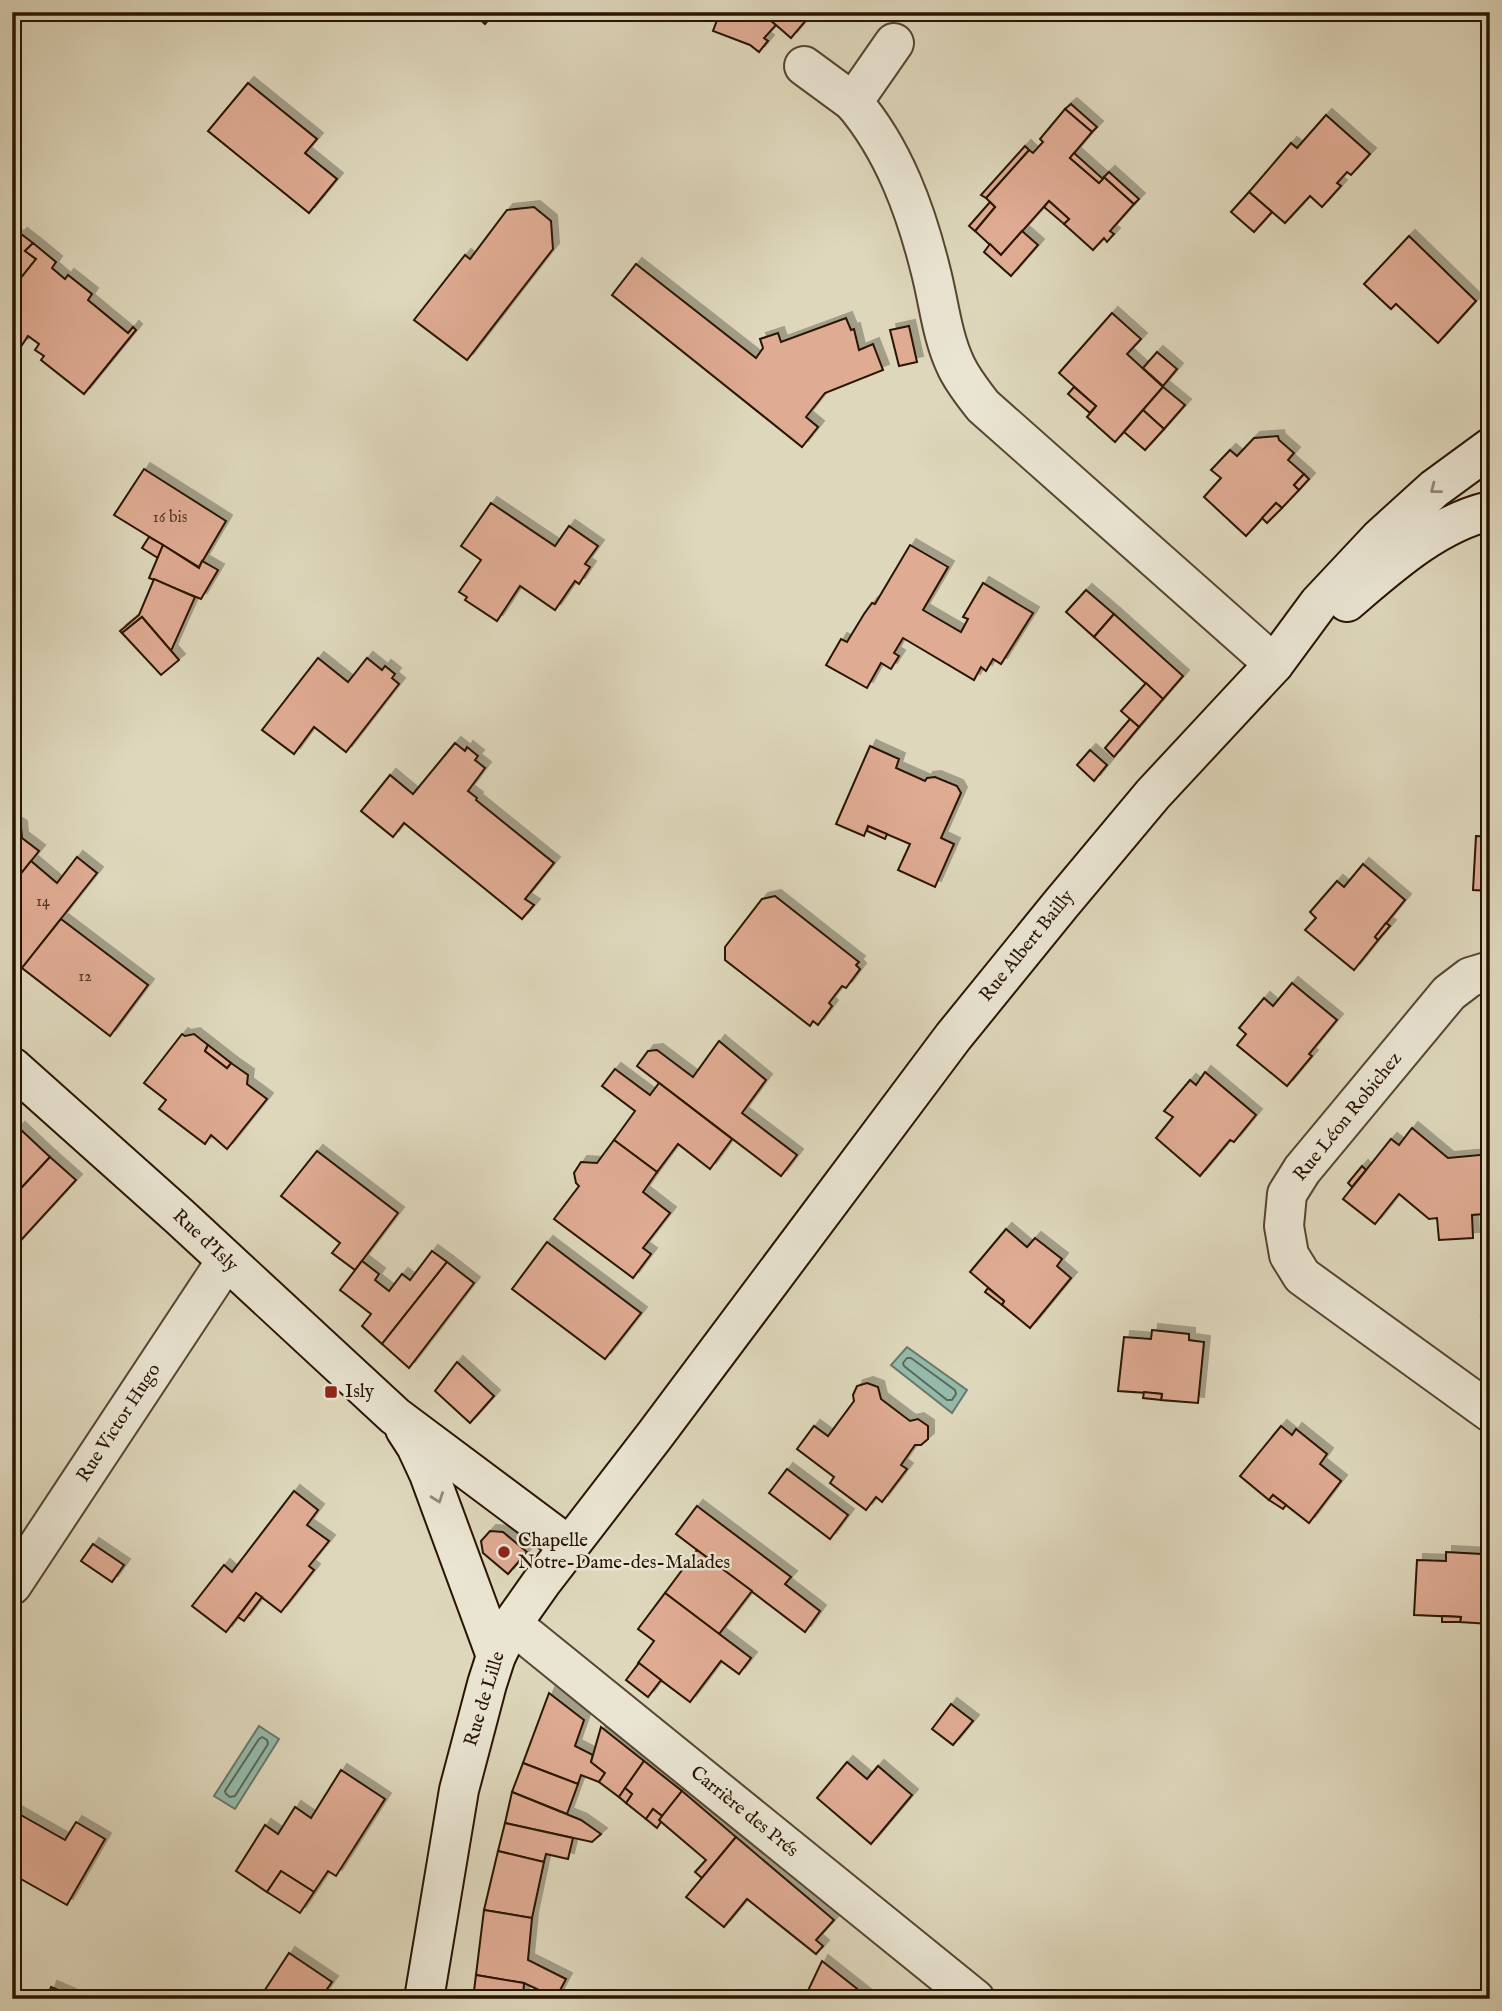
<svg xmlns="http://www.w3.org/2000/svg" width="1502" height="2011" font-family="'IM FELL English',serif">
  <defs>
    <filter id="shadow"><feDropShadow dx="6" dy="-6" stdDeviation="0" flood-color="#0004"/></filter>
  </defs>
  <rect width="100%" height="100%" fill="#ded7bb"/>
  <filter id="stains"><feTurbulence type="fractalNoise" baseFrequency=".00286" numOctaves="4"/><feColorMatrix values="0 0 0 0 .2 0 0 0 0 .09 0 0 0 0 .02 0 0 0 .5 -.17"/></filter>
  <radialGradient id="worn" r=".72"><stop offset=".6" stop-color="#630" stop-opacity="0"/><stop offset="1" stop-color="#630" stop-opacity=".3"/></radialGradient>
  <!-- water -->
  <g fill="#94baac" stroke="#697867" stroke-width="2">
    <polygon points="907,1347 967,1390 952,1413 891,1365"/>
    <polygon points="259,1726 279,1739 235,1809 214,1796"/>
  </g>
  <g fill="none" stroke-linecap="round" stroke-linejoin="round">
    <!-- shore -->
    <g stroke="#5e6756" stroke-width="2">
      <polygon points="907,1358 911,1358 955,1390 956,1394 952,1400 947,1400 904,1366 903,1363"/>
      <polygon points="262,1737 267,1740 268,1744 235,1796 230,1797 226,1794 225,1791 259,1739"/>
    </g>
  </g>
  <!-- building -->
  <g fill="#dfab93" stroke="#291400" stroke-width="2" filter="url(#shadow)">
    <polygon points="472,12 495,12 485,24"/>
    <polygon points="716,12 761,12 776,25 764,38 768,41 759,52 750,45 713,31 717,20 712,16"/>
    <polygon points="761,12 813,12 791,38"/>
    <polygon points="248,83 317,139 305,153 337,179 309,213 208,131"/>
    <polygon points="1071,104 1097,127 1092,132 1065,109"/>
    <polygon points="1065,109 1092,132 1070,158 1099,183 1104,177 1134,204 1110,231 1114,234 1107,242 1104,238 1093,250 1064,224 1069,219 1049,201 1001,255 975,231 995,207 986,198 1029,150 1033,153 1043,142 1040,139"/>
    <polygon points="1326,115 1370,154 1351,175 1347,172 1337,183 1341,186 1322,207 1310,196 1285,223 1249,192 1291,143 1297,148"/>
    <polygon points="1025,146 1029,150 986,198 981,195"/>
    <polygon points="1074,153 1103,179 1099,183 1070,158"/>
    <polygon points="1109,172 1139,199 1134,204 1104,177"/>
    <polygon points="1249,192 1272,212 1254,232 1231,212"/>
    <polygon points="1049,201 1069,219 1064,224 1044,207"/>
    <polygon points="990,202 995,207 975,231 969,226"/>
    <polygon points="534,207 551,221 553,249 467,360 414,320 465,255 470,259 507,210"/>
    <polygon points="1022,231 1038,245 1011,276 984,252 990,244 1001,255"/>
    <polygon points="12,232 18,238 21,234 33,243 25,251 36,259 12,289"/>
    <polygon points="1409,236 1476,301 1438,343 1396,304 1391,309 1364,284"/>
    <polygon points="33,243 56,262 52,268 65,279 68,275 92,294 88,300 128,333 133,327 136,330 84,394 41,360 44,356 35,350 39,344 28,336 22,345 12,336 12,289 36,259 25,251"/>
    <polygon points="636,264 756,358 763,348 760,339 778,333 781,342 846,318 851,330 854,329 859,350 873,344 883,370 825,393 806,417 818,427 802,447 612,295"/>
    <polygon points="1112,313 1141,339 1127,354 1163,387 1115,442 1087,417 1096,406 1059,373"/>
    <polygon points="909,326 917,362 899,366 890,330"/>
    <polygon points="1157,352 1177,369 1163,386 1143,368"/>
    <polygon points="1074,387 1096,406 1090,413 1068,394"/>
    <polygon points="1163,387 1185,405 1164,429 1143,410"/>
    <polygon points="1143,410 1164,429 1145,450 1124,432"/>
    <polygon points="1278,436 1279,440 1294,453 1288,460 1304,474 1294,485 1299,490 1282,508 1276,503 1246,536 1204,497 1221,478 1211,470 1230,450 1237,456 1254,438"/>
    <polygon points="144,469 226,521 199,567 114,515"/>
    <polygon points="1304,474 1309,479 1299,490 1294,485"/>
    <polygon points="491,503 555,546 569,526 598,546 585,564 590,567 579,584 575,581 555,610 520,586 497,621 465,600 467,597 459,592 481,560 461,546"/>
    <polygon points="1276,503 1282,508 1267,523 1262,518"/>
    <polygon points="149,537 163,545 158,558 142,548"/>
    <polygon points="163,545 199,568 202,561 218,570 201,599 149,578"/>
    <polygon points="910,545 948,567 923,610 961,632 968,619 963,617 983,583 1033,613 1001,664 993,659 986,671 981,667 974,680 903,638 894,653 899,656 891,669 881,663 867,688 826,665 841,639 847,642 864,614 872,603 875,604"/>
    <polygon points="154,579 195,597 171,651 142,617 122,633 120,631 139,615"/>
    <polygon points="1086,590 1114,614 1094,637 1066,612"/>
    <polygon points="1114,614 1183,676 1163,699 1094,637"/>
    <polygon points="142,617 179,660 161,675 122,633"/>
    <polygon points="318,658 348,682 367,658 382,670 385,666 395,674 392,678 399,684 346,752 314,727 294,754 262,730"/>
    <polygon points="1146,683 1163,699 1139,727 1121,711"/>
    <polygon points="1130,719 1139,727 1114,757 1105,748"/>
    <polygon points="455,743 465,751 467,747 478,756 475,760 485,768 468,791 477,798 476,800 554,863 525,899 534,905 522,919 404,823 393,837 361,811 390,775 413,794"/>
    <polygon points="870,746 899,759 896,768 925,781 927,778 935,777 957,786 961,793 941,838 954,844 935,887 898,870 910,844 868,826 864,836 836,824"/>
    <polygon points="1090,750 1107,765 1094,781 1077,765"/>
    <polygon points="12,821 21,827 22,838 39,851 12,885"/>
    <polygon points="868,826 887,834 885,839 867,831"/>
    <polygon points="1476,836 1490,837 1490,891 1473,890"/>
    <polygon points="77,857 97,873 22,968 12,961 12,885 31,861 57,883"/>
    <polygon points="1363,864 1405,900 1375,937 1378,940 1354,970 1305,930 1316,918 1310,912 1337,881 1344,887"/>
    <polygon points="775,896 859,962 856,965 860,969 846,988 842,986 829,1003 832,1006 818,1025 813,1021 810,1026 725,960 725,947 762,899"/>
    <polygon points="61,919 148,985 110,1036 22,968"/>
    <polygon points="1386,923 1390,926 1378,940 1375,937"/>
    <polygon points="1292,983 1337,1020 1309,1054 1312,1056 1287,1086 1237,1045 1246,1034 1239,1028 1264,998 1273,1006"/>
    <polygon points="182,1034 185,1036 194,1034 208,1045 205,1051 227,1068 231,1063 248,1075 247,1084 267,1099 227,1149 211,1135 205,1144 159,1109 166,1100 144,1083"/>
    <polygon points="719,1041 766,1080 742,1113 797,1155 781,1176 637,1066 648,1051 657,1050 693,1077"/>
    <polygon points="208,1045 231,1063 227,1068 205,1051"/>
    <polygon points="615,1069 650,1095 659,1083 732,1139 710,1169 678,1144 657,1172 614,1140 635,1111 602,1086"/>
    <polygon points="1205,1072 1256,1115 1234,1142 1230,1140 1200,1176 1156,1138 1173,1117 1164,1111 1190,1080 1196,1085"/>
    <polygon points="19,1128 50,1157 12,1198 12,1135"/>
    <polygon points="1412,1128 1448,1158 1490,1154 1490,1190 1481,1191 1484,1214 1472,1215 1473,1238 1439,1240 1437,1218 1429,1219 1399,1194 1375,1224 1343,1199 1391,1139 1399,1145"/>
    <polygon points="614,1140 657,1172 643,1192 670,1213 643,1248 651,1254 633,1278 554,1219 579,1186 576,1183 574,1173 581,1162 597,1163"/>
    <polygon points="317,1151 398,1213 355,1270 332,1253 340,1243 281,1196"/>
    <polygon points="50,1157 76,1180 12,1250 12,1198"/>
    <polygon points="1362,1166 1366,1170 1352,1187 1348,1183"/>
    <polygon points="1006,1229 1027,1247 1035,1238 1062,1259 1057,1266 1071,1278 1030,1328 1002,1305 1004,1301 970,1272"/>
    <polygon points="547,1242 641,1313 605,1359 512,1289"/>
    <polygon points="432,1251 447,1262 382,1344 362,1326 371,1314 340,1290 362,1261 379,1274 375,1280 389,1291 402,1274 410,1280"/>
    <polygon points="447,1262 474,1283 409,1368 382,1344"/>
    <polygon points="988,1288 1004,1301 1002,1305 985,1292"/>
    <polygon points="1489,1310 1490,1310 1490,1329 1481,1316"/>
    <polygon points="1152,1330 1189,1334 1189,1340 1204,1342 1198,1403 1161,1400 1162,1394 1118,1391 1124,1337 1151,1339"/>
    <polygon points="457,1362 494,1396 470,1423 435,1391"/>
    <polygon points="867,1383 878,1387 881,1399 910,1421 918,1419 928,1426 928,1439 921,1445 915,1445 901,1465 907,1469 882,1502 876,1497 866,1510 830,1483 834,1477 797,1449 814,1426 828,1436 854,1401 853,1395 857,1386"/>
    <polygon points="1144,1392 1162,1394 1161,1400 1143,1398"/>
    <polygon points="1281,1426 1292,1435 1296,1429 1327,1454 1320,1464 1341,1481 1309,1523 1273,1495 1269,1500 1240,1476"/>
    <polygon points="787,1469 848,1515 830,1539 769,1493"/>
    <polygon points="294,1491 318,1510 307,1525 329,1541 309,1566 314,1570 281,1612 256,1593 226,1632 192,1606 224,1565 232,1572"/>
    <polygon points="1273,1495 1286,1505 1283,1509 1269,1500"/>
    <polygon points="697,1506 791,1577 785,1584 820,1611 805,1632 676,1534"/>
    <polygon points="490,1531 503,1532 527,1552 508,1574 483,1553 481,1541"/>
    <polygon points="93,1544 124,1565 112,1582 81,1561"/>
    <polygon points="697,1550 752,1591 719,1634 665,1593"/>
    <polygon points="1446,1552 1482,1554 1484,1561 1490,1561 1490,1624 1460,1622 1461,1617 1414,1615 1417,1560 1446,1561"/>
    <polygon points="256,1593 262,1597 244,1621 238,1617"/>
    <polygon points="665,1593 751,1658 739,1674 721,1661 690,1702 638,1663 654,1641 638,1629"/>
    <polygon points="1442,1616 1461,1617 1460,1622 1442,1622"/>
    <polygon points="639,1663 661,1680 648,1697 626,1680"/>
    <polygon points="549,1693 584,1720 575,1746 593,1755 591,1762 605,1773 599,1782 581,1775 578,1784 523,1763"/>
    <polygon points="951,1704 973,1721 953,1745 932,1729"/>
    <polygon points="601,1727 644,1761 619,1797 599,1782 605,1773 591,1762"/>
    <polygon points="644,1761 682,1791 662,1816 653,1809 646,1819 626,1803 632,1794 625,1788"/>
    <polygon points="847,1762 867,1779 878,1766 912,1795 871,1844 817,1798"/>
    <polygon points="523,1763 578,1784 567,1814 512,1792"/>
    <polygon points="341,1770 385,1799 336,1876 328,1871 314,1892 281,1871 267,1892 236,1871 265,1825 278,1834 295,1807 311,1818"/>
    <polygon points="625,1788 632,1794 626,1803 619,1797"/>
    <polygon points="682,1791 736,1837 702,1878 695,1872 706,1860 659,1820"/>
    <polygon points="512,1792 581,1820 601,1834 592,1842 505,1823"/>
    <polygon points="653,1809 662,1816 659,1820 661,1822 657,1828 646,1819"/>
    <polygon points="12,1810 65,1840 76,1822 105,1839 67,1905 12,1874"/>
    <polygon points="505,1823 573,1838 568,1859 546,1854 544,1862 498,1851"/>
    <polygon points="736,1837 834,1920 816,1940 823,1946 816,1954 747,1899 724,1927 686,1897"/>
    <polygon points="498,1851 544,1862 532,1918 484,1910"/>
    <polygon points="281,1871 314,1892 300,1913 267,1892"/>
    <polygon points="484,1910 532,1918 528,1960 566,1979 556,1998 524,1983 476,1975"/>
    <polygon points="289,1953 332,1982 320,1999 259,1999"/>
    <polygon points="822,1961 870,1999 804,1999"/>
    <polygon points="476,1975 524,1983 523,1999 473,1999"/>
    <polygon points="51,1987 70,1995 68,1999 47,1999"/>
  </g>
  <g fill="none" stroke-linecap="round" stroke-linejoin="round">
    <defs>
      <g id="minor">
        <path d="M894,43L853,102C894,150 916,211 931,272C939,303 942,337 956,366C963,381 973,393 983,406L1274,664"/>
        <polyline points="804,66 853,102"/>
        <polyline points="1490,971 1470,977 1449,993 1302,1170 1287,1194 1284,1226 1289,1255 1302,1276 1490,1412"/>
        <polyline points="12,1585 226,1261"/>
        <polyline points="512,1624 975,1999"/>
      </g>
      <g id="secondary">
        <path d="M1347,602C1388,567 1436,523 1490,511"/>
        <polyline points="12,1067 180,1217 395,1416 569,1546"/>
        <polyline points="405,1429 416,1446 429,1474 496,1656"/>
        <polyline points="424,1999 459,1790 487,1684 496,1656 512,1624 541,1583 655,1435 953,1037 1061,904 1153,794 1274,664 1319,603 1380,538 1434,489 1490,448"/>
      </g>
    </defs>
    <!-- minor casing -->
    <use href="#minor" stroke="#56452f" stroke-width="42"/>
    <!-- secondary casing -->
    <use href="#secondary" stroke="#291400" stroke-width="42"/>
    <!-- minor -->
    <use href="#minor" stroke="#eae5d3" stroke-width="38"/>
    <!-- secondary -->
    <use href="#secondary" stroke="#eae5d3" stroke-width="38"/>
  </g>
  <!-- one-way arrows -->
  <defs><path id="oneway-chevron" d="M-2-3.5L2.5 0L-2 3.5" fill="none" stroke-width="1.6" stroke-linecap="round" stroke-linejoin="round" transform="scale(1.75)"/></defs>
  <g stroke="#938774">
    <use href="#oneway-chevron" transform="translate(1435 489) rotate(142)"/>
    <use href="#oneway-chevron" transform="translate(438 1498) rotate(70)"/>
  </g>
  <!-- markers -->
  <g fill="#8f2418" stroke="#eae5d3" stroke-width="2.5">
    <rect x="324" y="1385" width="14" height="14" rx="3.5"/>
    <circle cx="504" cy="1552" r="7"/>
  </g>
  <g text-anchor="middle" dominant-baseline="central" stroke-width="5" stroke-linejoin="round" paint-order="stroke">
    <!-- number labels -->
    <g font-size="16" fill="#563a25">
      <text x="170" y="518">16 bis</text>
      <text x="43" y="902">14</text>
      <text x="85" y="977">12</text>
    </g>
    <!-- street labels -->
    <g font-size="19" fill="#291400" stroke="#eae5d3">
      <text transform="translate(1027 946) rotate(-51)">Rue Albert Bailly</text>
      <text transform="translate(1348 1117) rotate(-51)">Rue Léon Robichez</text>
      <text transform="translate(205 1241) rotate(43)">Rue d'Isly</text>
      <text transform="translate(119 1423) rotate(-57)">Rue Victor Hugo</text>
      <text transform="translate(485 1699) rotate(-73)">Rue de Lille</text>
      <text transform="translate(744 1812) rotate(39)">Carrière des Prés</text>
    </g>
    <!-- poi labels -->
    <g font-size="19" fill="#291400" stroke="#eae5d3" text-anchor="start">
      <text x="345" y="1392">Isly</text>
      <text x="518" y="1541">Chapelle<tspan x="518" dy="22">Notre-Dame-des-Malades</tspan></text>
    </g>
  </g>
  <!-- margin -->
  <rect width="1502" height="2011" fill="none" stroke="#ded7bb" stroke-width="42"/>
  <rect x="14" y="14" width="1474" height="1983" fill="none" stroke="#291400" stroke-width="3.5"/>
  <rect x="21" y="21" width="1460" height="1969" fill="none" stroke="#291400" stroke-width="2"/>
  <rect width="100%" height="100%" filter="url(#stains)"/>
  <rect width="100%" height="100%" fill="url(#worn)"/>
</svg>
